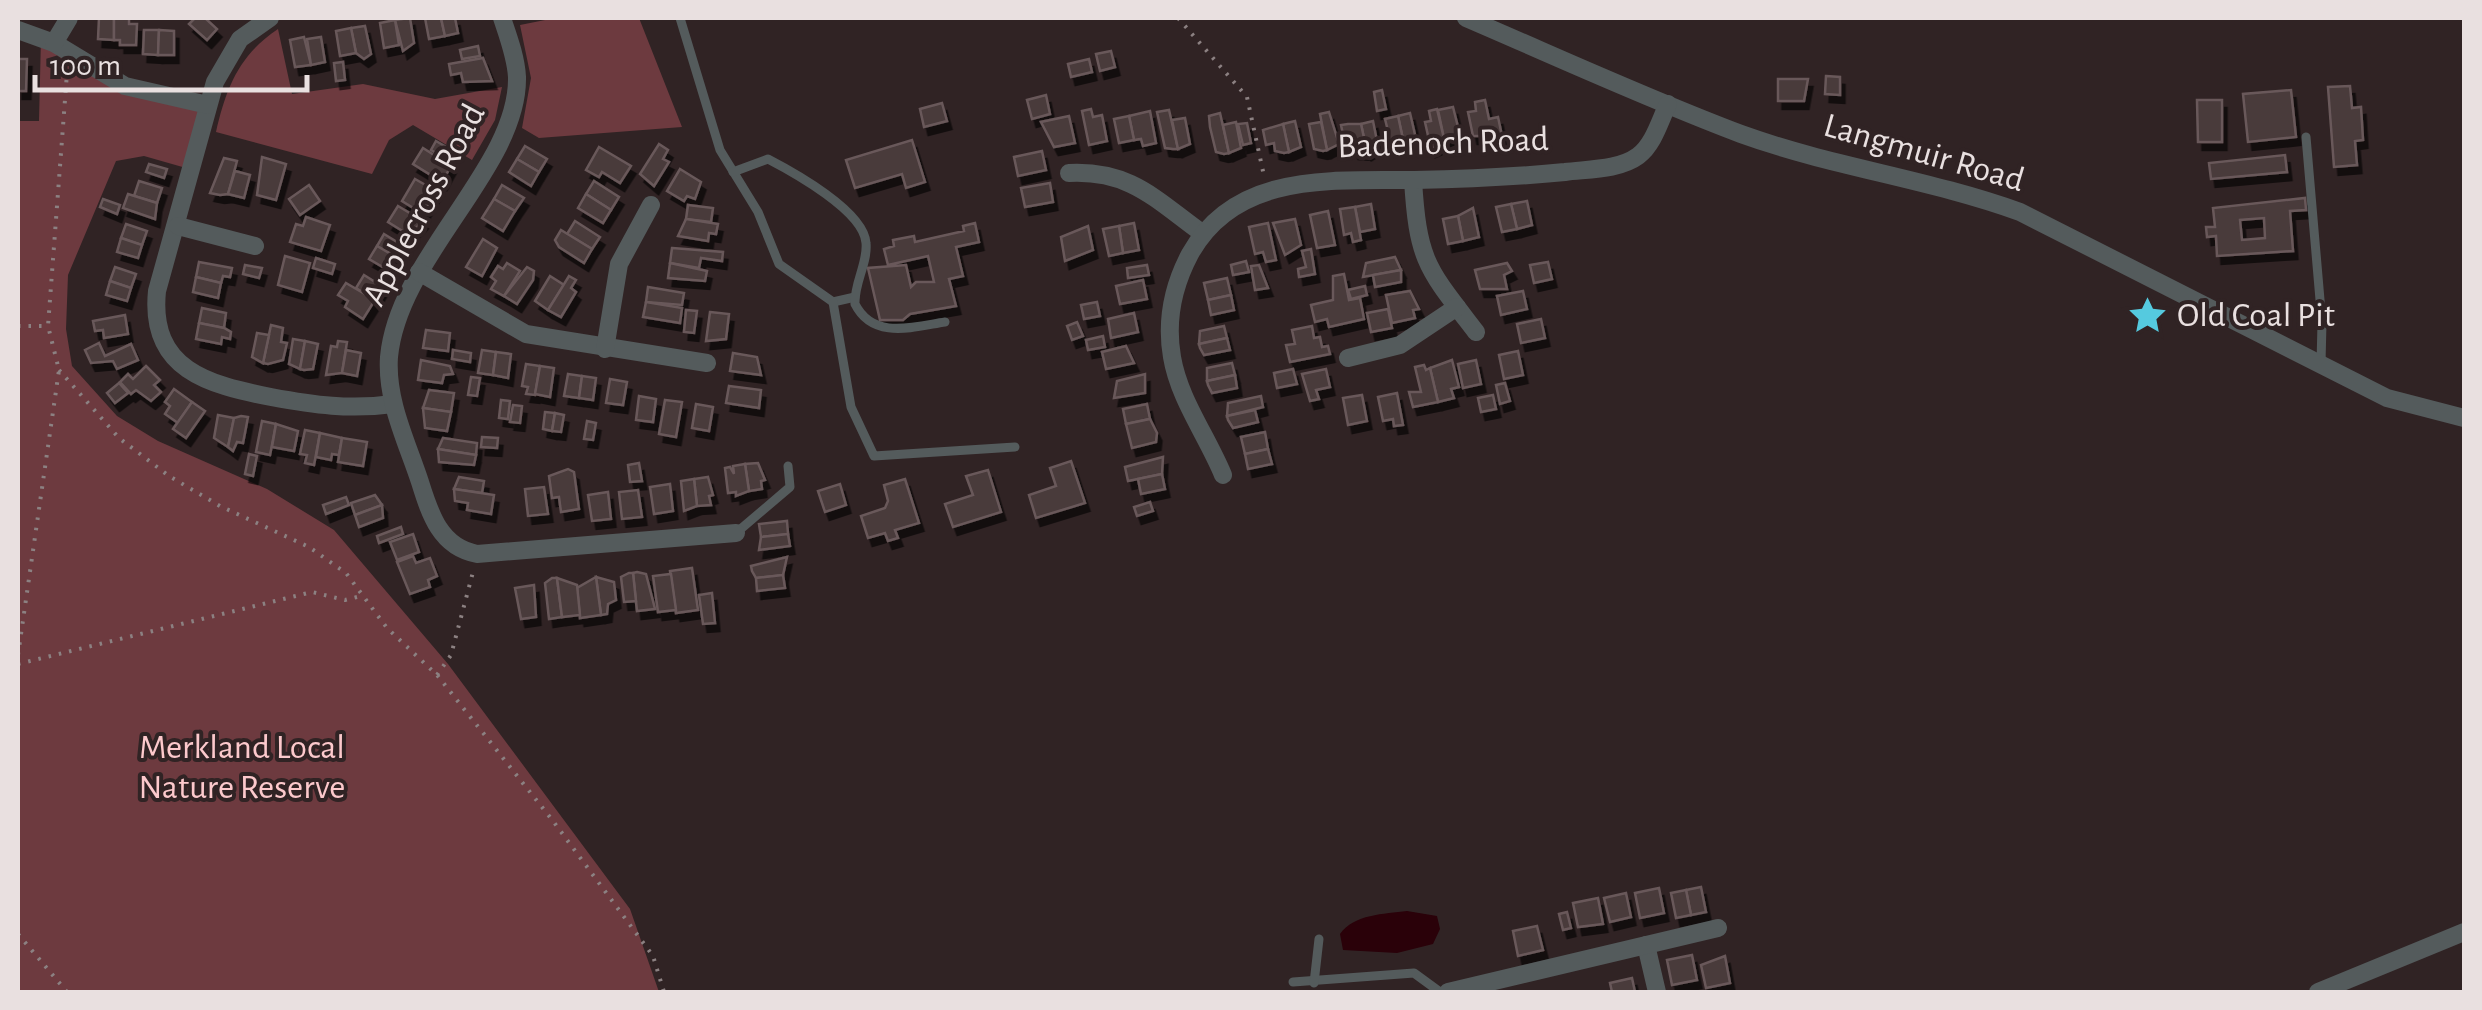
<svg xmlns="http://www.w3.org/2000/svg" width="2482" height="1010" font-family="'Alegreya Sans',sans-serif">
  <defs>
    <filter id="shadow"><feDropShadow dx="4.5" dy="8" stdDeviation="0" flood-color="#0009"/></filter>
  </defs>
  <rect width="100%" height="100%" fill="#302324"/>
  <!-- green -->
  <g fill="#6d3a3f">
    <polygon points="555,18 639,18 682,127 539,138 522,128 531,78 520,25"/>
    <path d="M278,29L292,94L363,84L435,99L502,87L495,120L472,160L413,125L389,140L372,174L216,132C226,88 239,55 278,29Z"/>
    <polygon points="41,37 125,86 208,105 193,170 144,156 116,161 68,275 66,329 72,366 117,416 158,441 267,489 334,530 448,664 630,909 659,992 18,992 18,121 39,121"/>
  </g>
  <!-- water -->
  <path fill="#2a0109" d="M1407,911L1437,916L1440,929L1433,944L1397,953L1343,950L1340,934C1354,914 1384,914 1407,911Z"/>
  <!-- building -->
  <g fill="#483a3b" stroke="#69595a" stroke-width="2.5" fill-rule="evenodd" filter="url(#shadow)">
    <polygon points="99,18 114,18 114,40 98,39"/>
    <polygon points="114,18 129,18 129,24 137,24 136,45 120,45 120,40 114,40"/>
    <polygon points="195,18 205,18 217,29 207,40 189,24"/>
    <polygon points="410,18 414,43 403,51 395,20"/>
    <polygon points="425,18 441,18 445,36 429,39"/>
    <polygon points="441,18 455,18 458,33 445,36"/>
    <polygon points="395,20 399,45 384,48 380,23"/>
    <polygon points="365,26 371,54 364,59 356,53 351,28"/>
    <polygon points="351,28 356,53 340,56 336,31"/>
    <polygon points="144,30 159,30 158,55 143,54"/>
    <polygon points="159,30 174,31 174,55 158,55"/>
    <polygon points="304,37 311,65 295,67 290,40"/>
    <polygon points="321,37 325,62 311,65 307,39"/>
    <polygon points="478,46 480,56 462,59 460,50"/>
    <polygon points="1111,51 1115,67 1100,71 1096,54"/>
    <polygon points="483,58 492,81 463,82 461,73 451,75 449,64"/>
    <polygon points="18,59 27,59 26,91 18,91"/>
    <polygon points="1089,59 1092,72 1071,77 1068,64"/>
    <polygon points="343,62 345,80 336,81 334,63"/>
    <polygon points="1826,76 1840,77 1840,95 1825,94"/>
    <polygon points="1778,79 1808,79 1804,101 1778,101"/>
    <polygon points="2350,86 2352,108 2361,107 2363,140 2355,141 2357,165 2334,167 2328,87"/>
    <polygon points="1382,90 1386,109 1377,111 1374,92"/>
    <polygon points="2291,90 2296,137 2248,142 2243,94"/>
    <polygon points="1046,95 1050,114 1032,119 1027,100"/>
    <polygon points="1485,100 1489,119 1498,117 1502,136 1473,136 1468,112 1476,111 1475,102"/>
    <polygon points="2197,100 2222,100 2222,142 2198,142"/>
    <polygon points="942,103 947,121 924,127 920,109"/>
    <polygon points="1453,107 1461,139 1445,143 1438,110"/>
    <polygon points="1091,109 1093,117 1102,115 1107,141 1089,145 1082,111"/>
    <polygon points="1437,109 1445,143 1431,149 1425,122 1431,121 1429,111"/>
    <polygon points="1169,110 1178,149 1173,149 1165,148 1157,112"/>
    <polygon points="1150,111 1156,143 1143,146 1141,139 1134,140 1129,116"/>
    <polygon points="1329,112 1339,144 1327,150 1320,114"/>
    <polygon points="1220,113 1229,153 1224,154 1216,152 1210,127 1209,116"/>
    <polygon points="1410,113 1416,139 1404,144 1398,116"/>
    <polygon points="1069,116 1075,143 1054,147 1041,122"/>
    <polygon points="1129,116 1134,140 1119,143 1114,119"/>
    <polygon points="1398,116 1404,144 1399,145 1391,143 1385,119"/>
    <polygon points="1185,118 1190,144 1178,149 1172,120"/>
    <polygon points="1295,121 1301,147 1289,152 1283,124"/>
    <polygon points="1373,121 1378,146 1367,152 1361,124"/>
    <polygon points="1236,122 1241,148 1229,153 1223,125"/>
    <polygon points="1321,122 1327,150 1323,151 1314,149 1309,124"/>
    <polygon points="1247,123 1251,143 1243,145 1238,124"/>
    <polygon points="1283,124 1289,152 1284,153 1275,151 1274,143 1266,145 1263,130"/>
    <polygon points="1348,124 1361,124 1367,152 1354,151 1352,142 1345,144 1341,125"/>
    <polygon points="912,140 925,182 906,188 902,174 855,188 846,160"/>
    <polygon points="436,141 453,151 448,160 431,150"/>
    <polygon points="659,144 668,150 663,159 669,162 654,186 640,174"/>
    <polygon points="525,146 547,159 539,172 517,159"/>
    <polygon points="599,147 631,166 620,183 602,172 599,177 586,170"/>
    <polygon points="423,148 451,166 442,182 413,164"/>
    <polygon points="1042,151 1046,170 1018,176 1014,157"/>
    <polygon points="2285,155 2287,172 2211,179 2209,163"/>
    <polygon points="262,157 286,164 276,200 257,195"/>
    <polygon points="224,158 237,161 228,194 220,195 210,193"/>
    <polygon points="517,159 539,172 531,186 509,172"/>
    <polygon points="149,164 167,169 164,178 146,172"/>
    <polygon points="680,169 701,182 695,199 687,196 684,201 667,191"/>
    <polygon points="235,171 250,175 244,198 228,194"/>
    <polygon points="415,179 436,191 423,214 402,201"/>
    <polygon points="139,181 162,188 157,203 134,196"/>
    <polygon points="594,181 619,197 611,210 586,194"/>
    <polygon points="1050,183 1053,202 1025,207 1021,188"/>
    <polygon points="309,185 320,201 300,215 289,199"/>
    <polygon points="502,185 524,198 515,211 494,199"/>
    <polygon points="128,194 157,203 155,219 123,208"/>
    <polygon points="586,194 611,210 603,223 578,208"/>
    <path d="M2305,198L2306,210L2290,211L2293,251L2217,256L2216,236L2207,237L2206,227H2215L2213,208ZM2264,218L2265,238L2242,240L2240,220Z"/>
    <polygon points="103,199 120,205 117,214 100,207"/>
    <polygon points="494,199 515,211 503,231 482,218"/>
    <polygon points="1527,201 1532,225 1517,229 1511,204"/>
    <polygon points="1371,204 1375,229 1360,232 1355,207"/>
    <polygon points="1511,204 1517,229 1502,232 1496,207"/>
    <polygon points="688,205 713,208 711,222 686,219"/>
    <polygon points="398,206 423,221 409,235 388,222"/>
    <polygon points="1355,207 1361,240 1353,242 1351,233 1344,235 1340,209"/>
    <polygon points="1473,208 1479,237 1463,241 1458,216"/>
    <polygon points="1328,211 1335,245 1317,248 1310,215"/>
    <polygon points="1458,216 1463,241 1448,244 1443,219"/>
    <polygon points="306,217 330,225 321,251 290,242 296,224 303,226"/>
    <polygon points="686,219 718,224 716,234 709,233 708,241 678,236"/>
    <polygon points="1295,219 1301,245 1285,255 1273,223"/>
    <polygon points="575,221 600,237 592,249 567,234"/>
    <polygon points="975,223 979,242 956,247 963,276 949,279 956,306 910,314 903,320 880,320 868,268 906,265 911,287 916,282 934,282 928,256 888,265 884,249 894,246 893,240 914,236 915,242 964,231 963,226"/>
    <polygon points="1134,223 1139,250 1123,253 1119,226"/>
    <polygon points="1268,223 1276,260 1266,262 1263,252 1255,254 1249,227"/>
    <polygon points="126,224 147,231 142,245 121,238"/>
    <polygon points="1088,226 1093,250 1065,261 1061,237"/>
    <polygon points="1119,226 1123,253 1109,256 1103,229"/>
    <polygon points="561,230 592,249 584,263 559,247 555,240"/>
    <polygon points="384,234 402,245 396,257 377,246"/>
    <polygon points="121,238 142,245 138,258 117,252"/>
    <polygon points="483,239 497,248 482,276 466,267"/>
    <polygon points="377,246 396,257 388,270 369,259"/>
    <polygon points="672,248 723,252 722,261 701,258 699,268 670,263"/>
    <polygon points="1311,249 1315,274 1299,277 1298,269 1306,267 1302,251"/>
    <polygon points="285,256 310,263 302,292 278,285"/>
    <polygon points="1395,257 1401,270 1363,277 1366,263"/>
    <polygon points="316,258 335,264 332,274 313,268"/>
    <polygon points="1246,261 1249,272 1233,275 1231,265"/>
    <polygon points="199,262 232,268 230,277 223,276 221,283 196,277"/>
    <polygon points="1548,262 1552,279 1534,283 1530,265"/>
    <polygon points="507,263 520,271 504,296 491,289 496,281 491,277 498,266 503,269"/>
    <polygon points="670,263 707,271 705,281 668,278"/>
    <polygon points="1507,263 1512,271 1504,275 1507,289 1480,289 1475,270"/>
    <polygon points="245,265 262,268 259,278 243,274"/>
    <polygon points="1147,265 1149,275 1128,278 1127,268"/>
    <polygon points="1259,265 1268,288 1255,290 1251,266"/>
    <polygon points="115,267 136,274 131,288 110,281"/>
    <polygon points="527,267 534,271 533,280 517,304 504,296"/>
    <polygon points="1401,270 1401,282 1375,287 1373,275"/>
    <polygon points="1344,274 1349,300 1360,298 1364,319 1329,327 1327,319 1315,322 1311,305 1333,300 1333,276"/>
    <polygon points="364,275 383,287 375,300 356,288"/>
    <polygon points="550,276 564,285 548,310 535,301"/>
    <polygon points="569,276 576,280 571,288 576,292 561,317 548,310"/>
    <polygon points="196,277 221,283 218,298 193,292"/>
    <polygon points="1227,278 1231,295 1208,300 1204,283"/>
    <polygon points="1143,280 1147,299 1120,304 1116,286"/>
    <polygon points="110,281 131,288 127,301 106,295"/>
    <polygon points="346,283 375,300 363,319 345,307 348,301 338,295"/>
    <polygon points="1365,286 1367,295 1351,299 1348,290"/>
    <polygon points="648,287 684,293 682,305 646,302"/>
    <polygon points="1410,291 1419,309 1413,310 1415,318 1392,323 1386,295"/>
    <polygon points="1523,291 1527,309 1501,315 1497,296"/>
    <polygon points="1231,295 1234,310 1211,315 1208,300"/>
    <polygon points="646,302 682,308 680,323 643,317"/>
    <polygon points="1097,302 1100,316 1084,319 1081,305"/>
    <polygon points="202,308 226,313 224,328 199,323"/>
    <polygon points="1388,309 1392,328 1371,332 1367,313"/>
    <polygon points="686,310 697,311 694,333 684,332"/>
    <polygon points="710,312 729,314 726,339 706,341"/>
    <polygon points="1134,313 1138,332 1111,338 1108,319"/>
    <polygon points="125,315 128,334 104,338 103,330 95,331 93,321"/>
    <polygon points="1541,319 1545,338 1521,343 1517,324"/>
    <polygon points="1077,322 1083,336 1072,340 1067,326"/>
    <polygon points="199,323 224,328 231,332 230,339 222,337 221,344 196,339"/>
    <polygon points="271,325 283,328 281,342 287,343 283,360 268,364 263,363"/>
    <polygon points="1224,326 1227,338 1199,344 1200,331"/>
    <polygon points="1312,326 1314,338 1320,337 1322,347 1328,346 1330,354 1290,362 1286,345 1295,344 1292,330"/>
    <polygon points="426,330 450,333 448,351 423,348"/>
    <polygon points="257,333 269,335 263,363 252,357"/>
    <polygon points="1103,336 1105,347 1088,350 1086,340"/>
    <polygon points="1227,338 1230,350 1204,355 1200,348 1199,344"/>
    <polygon points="293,339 305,341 300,369 289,364"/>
    <polygon points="305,341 318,344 313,369 304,370 300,369"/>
    <polygon points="338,341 347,342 342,373 326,375 331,346 337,347"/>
    <polygon points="99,343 105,356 131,344 138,360 117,369 113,361 91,363 85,350"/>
    <polygon points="1126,346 1134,363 1106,369 1102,352"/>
    <polygon points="346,350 361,353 357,376 342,373"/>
    <polygon points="453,350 471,353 470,362 452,359"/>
    <polygon points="482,350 496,352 493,375 478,373"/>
    <polygon points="1518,351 1523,375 1504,379 1499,355"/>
    <polygon points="496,352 511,354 508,378 493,375"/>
    <polygon points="733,353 757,357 761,375 730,371"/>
    <polygon points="421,360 450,366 453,374 444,375 442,383 418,380"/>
    <polygon points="1452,360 1459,387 1451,389 1454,398 1438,402 1430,368"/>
    <polygon points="1476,360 1481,384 1463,388 1458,364"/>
    <polygon points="1232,363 1235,375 1207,381 1207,368"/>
    <polygon points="526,364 540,366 535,395 526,394 528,387 522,386"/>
    <polygon points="1424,365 1426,370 1430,368 1438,402 1413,407 1409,392 1421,392 1415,367"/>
    <polygon points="146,366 160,380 154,385 161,392 151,401 136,390 131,394 120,382 128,374 133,379"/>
    <polygon points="540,366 554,368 550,397 535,394"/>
    <polygon points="1293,369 1297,384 1277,388 1274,373"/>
    <polygon points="1326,369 1330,387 1316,390 1319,399 1310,401 1302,374"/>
    <polygon points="568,374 582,376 579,398 564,396"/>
    <polygon points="1145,374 1145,393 1114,398 1117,381"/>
    <polygon points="1235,375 1237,388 1212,393 1208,385 1207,381"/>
    <polygon points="582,376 596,378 593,400 579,398"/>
    <polygon points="471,377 480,378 477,396 468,395"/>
    <polygon points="610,379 627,382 623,405 606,403"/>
    <polygon points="119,383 128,393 115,403 107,393"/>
    <polygon points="1505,383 1510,401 1500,404 1496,385"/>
    <polygon points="729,386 761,390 759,408 726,403"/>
    <polygon points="174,389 192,402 178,423 165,414 170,406 165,402"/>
    <polygon points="429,390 454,393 451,412 423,408"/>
    <polygon points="1397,393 1403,425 1394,426 1393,419 1383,421 1378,397"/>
    <polygon points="1362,395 1367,421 1348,425 1343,398"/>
    <polygon points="1493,395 1496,409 1481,412 1478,398"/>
    <polygon points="639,396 656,399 653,422 636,420"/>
    <polygon points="1261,396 1263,407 1227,416 1228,403"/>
    <polygon points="501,400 510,401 508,419 499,418"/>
    <polygon points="665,400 682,402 676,437 659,434"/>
    <polygon points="192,402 205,411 186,438 173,429"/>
    <polygon points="696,404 713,407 709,431 692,428"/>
    <polygon points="1147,404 1150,419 1126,424 1123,409"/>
    <polygon points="513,405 522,406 520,423 510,422"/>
    <polygon points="423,408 451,412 447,431 425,428"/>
    <polygon points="1255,410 1258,422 1233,428 1228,420 1227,416"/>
    <polygon points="545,412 555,413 552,431 543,429"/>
    <polygon points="555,413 564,415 561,432 552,431"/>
    <polygon points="218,415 234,418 228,447 214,438"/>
    <polygon points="241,416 248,417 243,443 237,442 233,451 228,447 234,418"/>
    <polygon points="1150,419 1157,433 1156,442 1132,448 1126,424"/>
    <polygon points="262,421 276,424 270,455 256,452"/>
    <polygon points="587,421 596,423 593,440 584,439"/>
    <polygon points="276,424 298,431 294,451 272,447"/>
    <polygon points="305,430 320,433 314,465 305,463 307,455 300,454"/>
    <polygon points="1265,432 1268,449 1245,454 1241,437"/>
    <polygon points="320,433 342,438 339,455 332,454 331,460 316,457"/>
    <polygon points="482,437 498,438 497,448 481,447"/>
    <polygon points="342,438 367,442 363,466 338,462"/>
    <polygon points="443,438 477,443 476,455 438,449"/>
    <polygon points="438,449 476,455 474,465 439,462"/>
    <polygon points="1268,449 1272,464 1248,469 1245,454"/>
    <polygon points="249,454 257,456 253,476 245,474"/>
    <polygon points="1163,457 1162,474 1128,481 1125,467"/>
    <polygon points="1071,461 1085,503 1036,518 1029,495 1056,486 1050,468"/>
    <polygon points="639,463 642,481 630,482 628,465"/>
    <polygon points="758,463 765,480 761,481 762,489 749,491 745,464"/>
    <polygon points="745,464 749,491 736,496 736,492 728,493 725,468 730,467 734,474 733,466"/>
    <polygon points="568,469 574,472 579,509 561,512 559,497 552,498 549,476"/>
    <polygon points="988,470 1001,512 953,527 945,504 973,495 966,476"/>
    <polygon points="1162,474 1165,489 1141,494 1138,479"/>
    <polygon points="459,477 484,481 482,493 454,489"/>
    <polygon points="708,477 713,495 709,496 711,505 697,506 694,479"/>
    <polygon points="694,479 697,506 684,511 681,481"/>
    <polygon points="905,479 919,523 895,530 898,538 888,541 885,533 868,538 861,516 885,508 888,501 884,485"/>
    <polygon points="670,484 673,511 654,514 650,487"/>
    <polygon points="840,484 846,505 825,512 818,491"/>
    <polygon points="544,487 548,514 528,516 525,489"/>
    <polygon points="454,489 494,495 491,514 467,510 468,503 455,501"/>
    <polygon points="638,490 642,517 622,519 619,492"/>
    <polygon points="608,492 611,519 592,521 588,495"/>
    <polygon points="375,495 382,505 355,515 351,503"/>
    <polygon points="346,497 349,505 326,514 323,505"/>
    <polygon points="1150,502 1153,511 1137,516 1134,507"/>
    <polygon points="382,505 383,518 359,527 355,515"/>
    <polygon points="787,521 788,534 761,537 759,524"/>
    <polygon points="401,527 403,534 379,543 377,536"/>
    <polygon points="413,534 419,552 397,560 390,542"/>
    <polygon points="788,534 790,546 759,550 761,537"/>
    <polygon points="413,556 416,563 430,558 437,576 428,580 430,587 410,594 397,562"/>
    <polygon points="787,557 783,575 756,578 752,571 751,566"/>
    <polygon points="692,568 698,610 676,613 670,571"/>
    <polygon points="637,572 646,574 655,609 637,611 633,573"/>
    <polygon points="629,573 633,573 636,601 624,602 621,577"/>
    <polygon points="671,574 676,610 658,612 653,576"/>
    <polygon points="783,575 785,588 757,591 756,578"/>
    <polygon points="596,577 614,582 616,600 608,604 607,614 601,615"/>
    <polygon points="596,577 601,615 580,618 577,588"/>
    <polygon points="552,578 557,578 562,617 549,619 545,583"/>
    <polygon points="557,578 577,585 580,615 562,617"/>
    <polygon points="534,585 536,617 521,619 515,588"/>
    <polygon points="712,593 715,623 703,624 699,595"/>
    <polygon points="1701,887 1706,912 1691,915 1686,890"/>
    <polygon points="1659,888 1664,913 1640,918 1635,893"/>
    <polygon points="1686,890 1691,915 1676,918 1671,893"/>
    <polygon points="1626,893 1631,917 1610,922 1604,898"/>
    <polygon points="1598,898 1603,924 1578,927 1573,903"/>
    <polygon points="1567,912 1571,928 1563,930 1559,914"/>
    <polygon points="1537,926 1543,950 1518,956 1513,931"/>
    <polygon points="1692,955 1697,980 1672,985 1667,960"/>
    <polygon points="1725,956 1730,983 1706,988 1701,965"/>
    <polygon points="1632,978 1635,992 1612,992 1610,983"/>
  </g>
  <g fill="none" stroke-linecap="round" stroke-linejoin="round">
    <!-- path -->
    <g stroke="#8c8182" stroke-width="4" stroke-dasharray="2.5 8" stroke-linecap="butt">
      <polyline points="1178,18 1247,97 1264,176"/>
      <polyline points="18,326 48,326"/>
      <polyline points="59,370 119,438 169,476 220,506 309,547 346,573 387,628 437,675 553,821 653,956 664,992"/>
      <polyline points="18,655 59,370 48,326 67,73"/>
      <polyline points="18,664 312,592 345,600 361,596"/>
      <polyline points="437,675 451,655 473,572"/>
      <polyline points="18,934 67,992"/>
    </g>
    <!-- lane -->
    <g stroke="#545b5c" stroke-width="9">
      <polyline points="680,18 720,150 758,212 779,264 833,302 855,297"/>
      <polyline points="2306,137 2322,323 2321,363"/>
      <path d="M733,172L768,159C793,172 864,211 866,243C868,263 854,283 855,304C873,340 913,327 945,322"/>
      <polyline points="833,302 851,407 874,456 1015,447"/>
      <polyline points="736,533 790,487 788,466"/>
      <polyline points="1293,982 1414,973 1440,992"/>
      <polyline points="1314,983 1319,939"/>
    </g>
    <!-- street -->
    <g stroke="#545b5c" stroke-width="18">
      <path d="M270,18L240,39L215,82L157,291C149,370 209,385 271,397C314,405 350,410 393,404"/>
      <path d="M502,18C508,36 516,57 517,77C519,167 398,257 389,357C386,401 407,442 420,482C430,514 440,547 477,554L736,533"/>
      <path d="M1466,18C1557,57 1648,99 1741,134C1832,167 1929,179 2020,212L2387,398L2464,418"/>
      <polyline points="18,30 54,43 125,86 208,105"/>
      <polyline points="54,43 69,18"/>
      <path d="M1069,173C1130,170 1155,199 1202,233"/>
      <path d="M1413,180C1418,262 1427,268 1476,332"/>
      <polyline points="178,226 255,246"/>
      <polyline points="419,272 526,334 707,363"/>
      <polyline points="605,349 619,264 651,205"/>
      <polyline points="1348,358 1400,345 1457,307"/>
      <path d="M1223,475C1207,436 1179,399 1172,357C1166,322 1173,286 1190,254C1236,171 1333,181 1414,180C1465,179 1515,177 1565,172C1588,169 1619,170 1638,156C1654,144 1660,120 1668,104"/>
      <polyline points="1646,945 1657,992"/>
      <polyline points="1448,992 1718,928"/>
      <polyline points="2318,992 2464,932"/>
    </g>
  </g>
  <!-- icons -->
  <defs>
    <symbol id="sight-bare" viewBox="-9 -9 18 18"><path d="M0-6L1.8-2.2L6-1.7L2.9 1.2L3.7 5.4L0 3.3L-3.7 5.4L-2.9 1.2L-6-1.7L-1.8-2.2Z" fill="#55cadf" stroke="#302324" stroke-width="2.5" paint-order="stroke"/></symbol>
  </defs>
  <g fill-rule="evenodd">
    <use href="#sight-bare" x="2120" y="288" width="55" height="55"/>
  </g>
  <g text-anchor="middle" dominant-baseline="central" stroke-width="8" stroke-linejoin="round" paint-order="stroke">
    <!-- street labels -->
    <g font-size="35" fill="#e9e0e0" stroke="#302324">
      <text transform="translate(1443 143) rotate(-2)">Badenoch Road</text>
      <text transform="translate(1924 153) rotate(16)">Langmuir Road</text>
      <text transform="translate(424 205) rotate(-62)">Applecross Road</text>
    </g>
    <!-- poi labels -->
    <g font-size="35" fill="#e9e0e0" stroke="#302324" text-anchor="start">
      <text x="2177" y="315">Old Coal Pit</text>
    </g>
    <!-- park labels -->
    <g font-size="35" fill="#fcc9cc" stroke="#302324">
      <text x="242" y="747">Merkland Local<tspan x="242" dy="40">Nature Reserve</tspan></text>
    </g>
  </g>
  <!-- border -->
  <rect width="2482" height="1010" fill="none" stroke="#e9e0e0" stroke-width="40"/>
  <!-- scale -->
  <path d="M35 75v15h272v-15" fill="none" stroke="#e9e0e0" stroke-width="5"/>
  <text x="50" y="75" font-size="30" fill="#e9e0e0" stroke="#302324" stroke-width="8" paint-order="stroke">100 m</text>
</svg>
